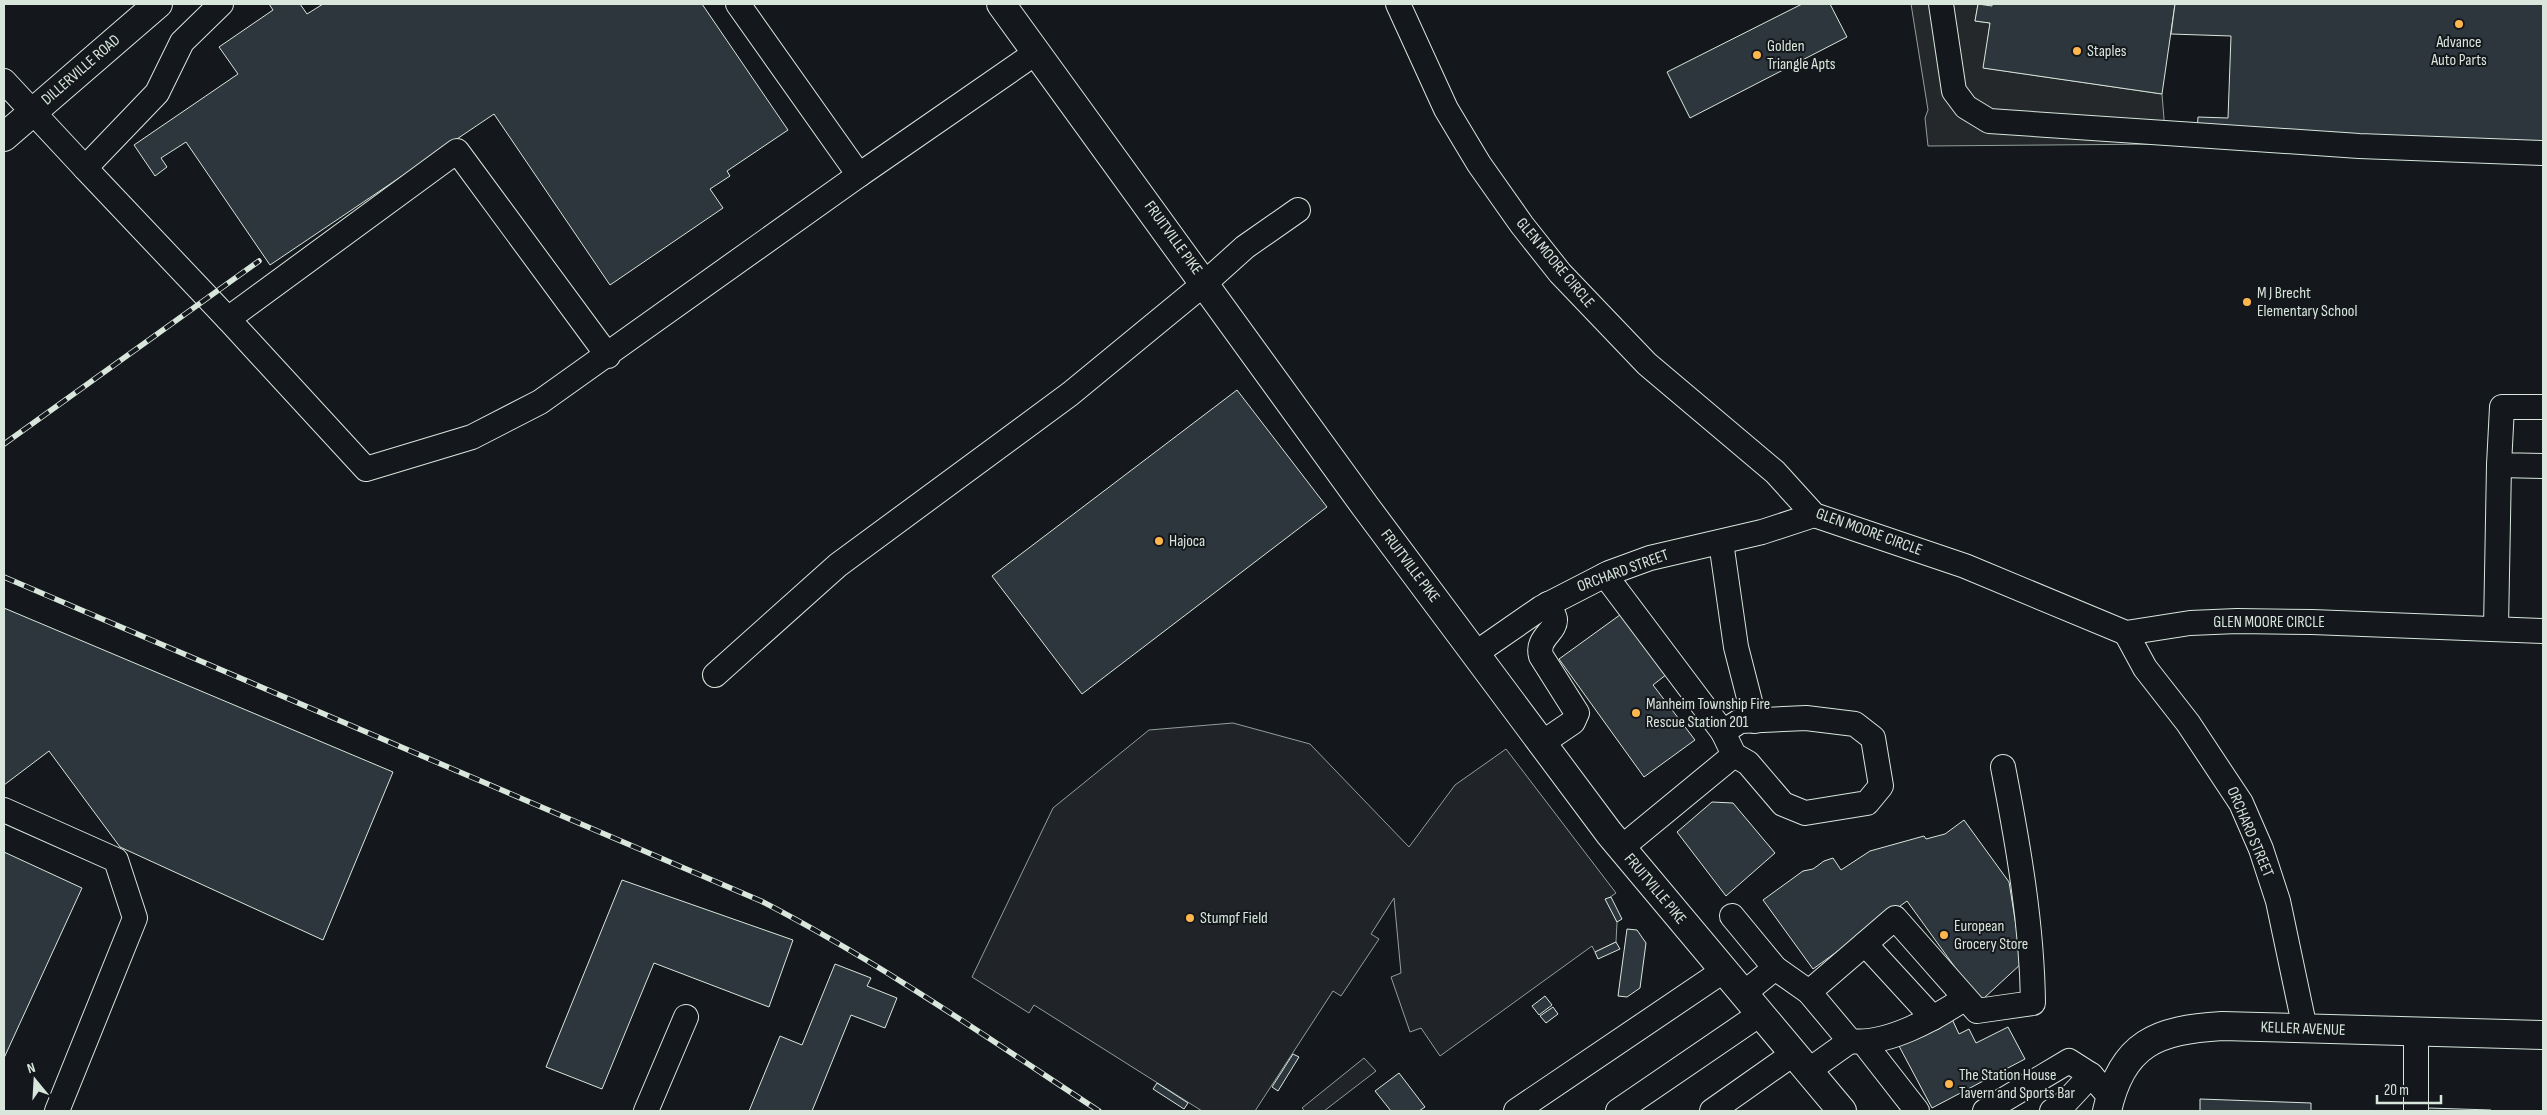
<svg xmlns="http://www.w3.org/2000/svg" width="2547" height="1115" font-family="'Sofia Sans Condensed',sans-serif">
  <rect width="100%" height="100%" fill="#14181c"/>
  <!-- green -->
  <g fill="#202428" stroke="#939e99">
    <polygon points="1233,723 1310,744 1409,847 1455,785 1506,749 1616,893 1606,900 1617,922 1616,942 1595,952 1592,946 1440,1056 1421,1028 1410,1032 1391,977 1401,973 1394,898 1371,934 1379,939 1341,996 1333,991 1255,1111 1202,1111 1034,1005 1029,1013 972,977 1053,808 1149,730"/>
    <polygon points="1364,1058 1376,1071 1324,1111 1305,1111 1302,1108"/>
  </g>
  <!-- parking -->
  <polygon fill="#24282b" stroke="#939e99" points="1911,4 1978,4 1975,21 1990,23 1984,68 2162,94 2166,144 1928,146 1925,118 1928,110"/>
  <!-- building -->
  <g fill="#2c363c" stroke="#d8e6dc">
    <polygon points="269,4 300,4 307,14 323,4 702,4 788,130 727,171 730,176 710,189 723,208 610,285 494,114 270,265 186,142 161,158 167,167 155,176 134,145 238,74 219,47 273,10"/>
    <polygon points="1802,4 1830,4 1847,37 1690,118 1667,72"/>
    <polygon points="1978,4 1992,6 1992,4 2175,4 2162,94 1983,68 1990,23 1975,21"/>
    <polygon points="2175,4 2543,4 2543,144 2197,133 2198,117 2228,118 2231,36 2171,34"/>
    <polygon points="1237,390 1327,507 1082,694 992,576"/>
    <polygon points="4,608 393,772 323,940 120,847 49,751 4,785"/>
    <polygon points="1624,612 1667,674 1653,685 1695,740 1644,777 1559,659"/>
    <polygon points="1712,802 1733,803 1775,853 1726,896 1677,832"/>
    <polygon points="1964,820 2009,882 2022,963 1984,998 1978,999 1907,901 1813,969 1763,900 1803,871 1813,869 1824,861 1833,858 1841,870 1870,851 1924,836 1926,839 1945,834"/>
    <polygon points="4,852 82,888 4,1058"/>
    <polygon points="622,880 793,940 769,1007 654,963 602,1089 546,1067"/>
    <polygon points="1611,897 1622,919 1617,922 1605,899"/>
    <polygon points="1627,929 1637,930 1646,943 1640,988 1627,997 1618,996"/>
    <polygon points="1616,942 1620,949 1598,959 1595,952"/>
    <polygon points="835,964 871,978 867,986 897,998 885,1028 851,1015 812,1111 749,1111 780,1036 802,1045"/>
    <polygon points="1545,996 1552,1005 1539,1015 1532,1006"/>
    <polygon points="1553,1007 1558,1014 1546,1023 1540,1016"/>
    <polygon points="1952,1019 1959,1034 1969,1029 1976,1043 2008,1027 2025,1059 1932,1108 1899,1046"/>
    <polygon points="1293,1054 1299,1057 1278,1091 1272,1087"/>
    <polygon points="1399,1073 1425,1107 1419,1111 1391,1111 1375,1091"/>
    <polygon points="1157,1083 1188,1103 1184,1109 1153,1089"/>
    <polygon points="2200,1099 2311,1103 2311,1111 2200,1111"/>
    <polygon points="2428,1108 2491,1110 2491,1111 2428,1111"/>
  </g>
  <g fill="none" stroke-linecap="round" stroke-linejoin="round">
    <defs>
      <g id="minor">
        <polyline points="738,4 859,175 1037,52"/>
        <polyline points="1398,4 1446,109 1479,164 1522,225 1560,273 1647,364 1775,472 1814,515 1965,566 2126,633 2190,623 2237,621 2312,622 2543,631"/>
        <polyline points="1941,4 1954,91 1966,107 1989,121 2359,146 2543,153"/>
        <polyline points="4,81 85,168 157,93 182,42 221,4"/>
        <polyline points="85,168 228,319"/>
        <polyline points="608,356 457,151 228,319 366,469 472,437 540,402 859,175"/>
        <polyline points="2543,407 2502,407 2499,465 2543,466"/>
        <polyline points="1721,542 1736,647 1755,721"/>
        <polyline points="1605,575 1723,732"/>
        <polyline points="2496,628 2499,465"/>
        <polyline points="2126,633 2145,668 2188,723 2241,803 2261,849 2278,901 2305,1029"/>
        <polyline points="1476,653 1541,608 1609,573 1650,558 1762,532 1814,515"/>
        <polyline points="715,675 838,565 1070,394 1205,283 1245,247 1298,210"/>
        <path d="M1542,743L1573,722L1577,713L1541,656C1536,638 1556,632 1555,619C1554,614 1550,608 1548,604"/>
        <polyline points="4,810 116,860 135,918 57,1111"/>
        <polyline points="1621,848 1734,755 1748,763 1783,804 1805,813 1867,803 1881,786 1873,738 1855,724 1806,718 1740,721 1723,732 1734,755"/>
        <path d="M1732,916L1775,968L1809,992L1850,1041C1886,1046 1936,1018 1965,998"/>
        <polyline points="1865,944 1933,1018"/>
        <path d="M1809,992L1895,918L1977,1011L2033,1003C2032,924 2018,844 2003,767"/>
        <polyline points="1743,994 1775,968"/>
        <polyline points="1864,1043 1917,1111"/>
        <polyline points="1808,1071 1850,1041"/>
        <polyline points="646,1111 686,1017"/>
        <polyline points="1516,1111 1723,971"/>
        <polyline points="1618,1111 1760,1014"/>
        <polyline points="1712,1111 1793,1054"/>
        <polyline points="1985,1111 2069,1061 2091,1075 2110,1097"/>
        <polyline points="2052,1111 2065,1103 2091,1075"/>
        <polyline points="2416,1111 2416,1032"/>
      </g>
      <g id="major">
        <polyline points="1001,4 1365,506 1609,833 1842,1111"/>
        <polyline points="4,137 158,4"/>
        <path d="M2107,1111C2122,1043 2157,1030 2222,1026L2543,1035"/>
      </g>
    </defs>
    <!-- minor casing -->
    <use href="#minor" stroke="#d8e6dc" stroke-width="26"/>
    <!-- major casing -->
    <use href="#major" stroke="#d8e6dc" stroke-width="30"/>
    <!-- minor -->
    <use href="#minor" stroke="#14181c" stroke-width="24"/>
    <!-- major -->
    <use href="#major" stroke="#14181c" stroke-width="28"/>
    <defs>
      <g id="rail">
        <polyline points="4,444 259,261"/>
        <path d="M4,577L761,901C879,962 988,1038 1099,1111"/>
      </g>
    </defs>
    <!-- rail casing -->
    <use href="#rail" stroke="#d8e6dc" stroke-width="5.5"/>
    <!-- rail -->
    <use href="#rail" stroke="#14181c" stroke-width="4" stroke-dasharray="11" stroke-linecap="butt"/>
  </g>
  <!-- markers -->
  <g fill="#ffb74d" stroke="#14181c" stroke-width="2">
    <circle cx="2459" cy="24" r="5"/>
    <circle cx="2077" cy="51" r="5"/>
    <circle cx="1757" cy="55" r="5"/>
    <circle cx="2247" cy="302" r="5"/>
    <circle cx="1159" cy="541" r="5"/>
    <circle cx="1636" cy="713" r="5"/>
    <circle cx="1190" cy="918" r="5"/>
    <circle cx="1944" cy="935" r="5"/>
    <circle cx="1949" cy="1084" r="5"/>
  </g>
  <g text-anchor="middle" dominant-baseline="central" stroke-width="4" stroke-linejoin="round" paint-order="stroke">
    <!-- poi labels -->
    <g font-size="16" fill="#d8e6dc" stroke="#14181c" text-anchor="start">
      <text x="2459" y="42" text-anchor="middle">Advance<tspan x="2459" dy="18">Auto Parts</tspan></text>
      <text x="1767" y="46">Golden<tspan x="1767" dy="18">Triangle Apts</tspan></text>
      <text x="2087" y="51">Staples</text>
      <text x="2257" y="293">M J Brecht<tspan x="2257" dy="18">Elementary School</tspan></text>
      <text x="1169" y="541">Hajoca</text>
      <text x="1646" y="704">Manheim Township Fire<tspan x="1646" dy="18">Rescue Station 201</tspan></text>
      <text x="1200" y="918">Stumpf Field</text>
      <text x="1954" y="926">European<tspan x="1954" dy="18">Grocery Store</tspan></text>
      <text x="1959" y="1075">The Station House<tspan x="1959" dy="18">Tavern and Sports Bar</tspan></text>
    </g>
    <!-- street labels -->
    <g font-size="16" fill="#d8e6dc" stroke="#14181c">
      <text transform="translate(81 70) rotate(-41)">DILLERVILLE ROAD</text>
      <text transform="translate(1173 238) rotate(54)">FRUITVILLE PIKE</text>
      <text transform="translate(1555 263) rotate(50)">GLEN MOORE CIRCLE</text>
      <text transform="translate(1869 532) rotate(20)">GLEN MOORE CIRCLE</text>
      <text transform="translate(1410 566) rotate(53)">FRUITVILLE PIKE</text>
      <text transform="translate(1623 571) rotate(-20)">ORCHARD STREET</text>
      <text x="2269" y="622">GLEN MOORE CIRCLE</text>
      <text transform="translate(2250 832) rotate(67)">ORCHARD STREET</text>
      <text transform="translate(1655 889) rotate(50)">FRUITVILLE PIKE</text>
      <text transform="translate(2303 1029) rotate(2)">KELLER AVENUE</text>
    </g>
  </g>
  <!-- border -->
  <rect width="2547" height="1115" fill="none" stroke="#d8e6dc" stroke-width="10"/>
  <!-- north arrow -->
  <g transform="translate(35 1080) rotate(342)" stroke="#14181c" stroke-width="4" paint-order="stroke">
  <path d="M0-4L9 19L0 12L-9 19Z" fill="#d8e6dc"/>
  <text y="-8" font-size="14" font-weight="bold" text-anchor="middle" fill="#d8e6dc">N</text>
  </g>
  <!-- scale -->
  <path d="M2377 1095v8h64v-8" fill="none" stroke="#d8e6dc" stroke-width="2.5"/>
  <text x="2384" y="1095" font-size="15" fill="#d8e6dc" stroke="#14181c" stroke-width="4" paint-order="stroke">20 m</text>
</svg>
